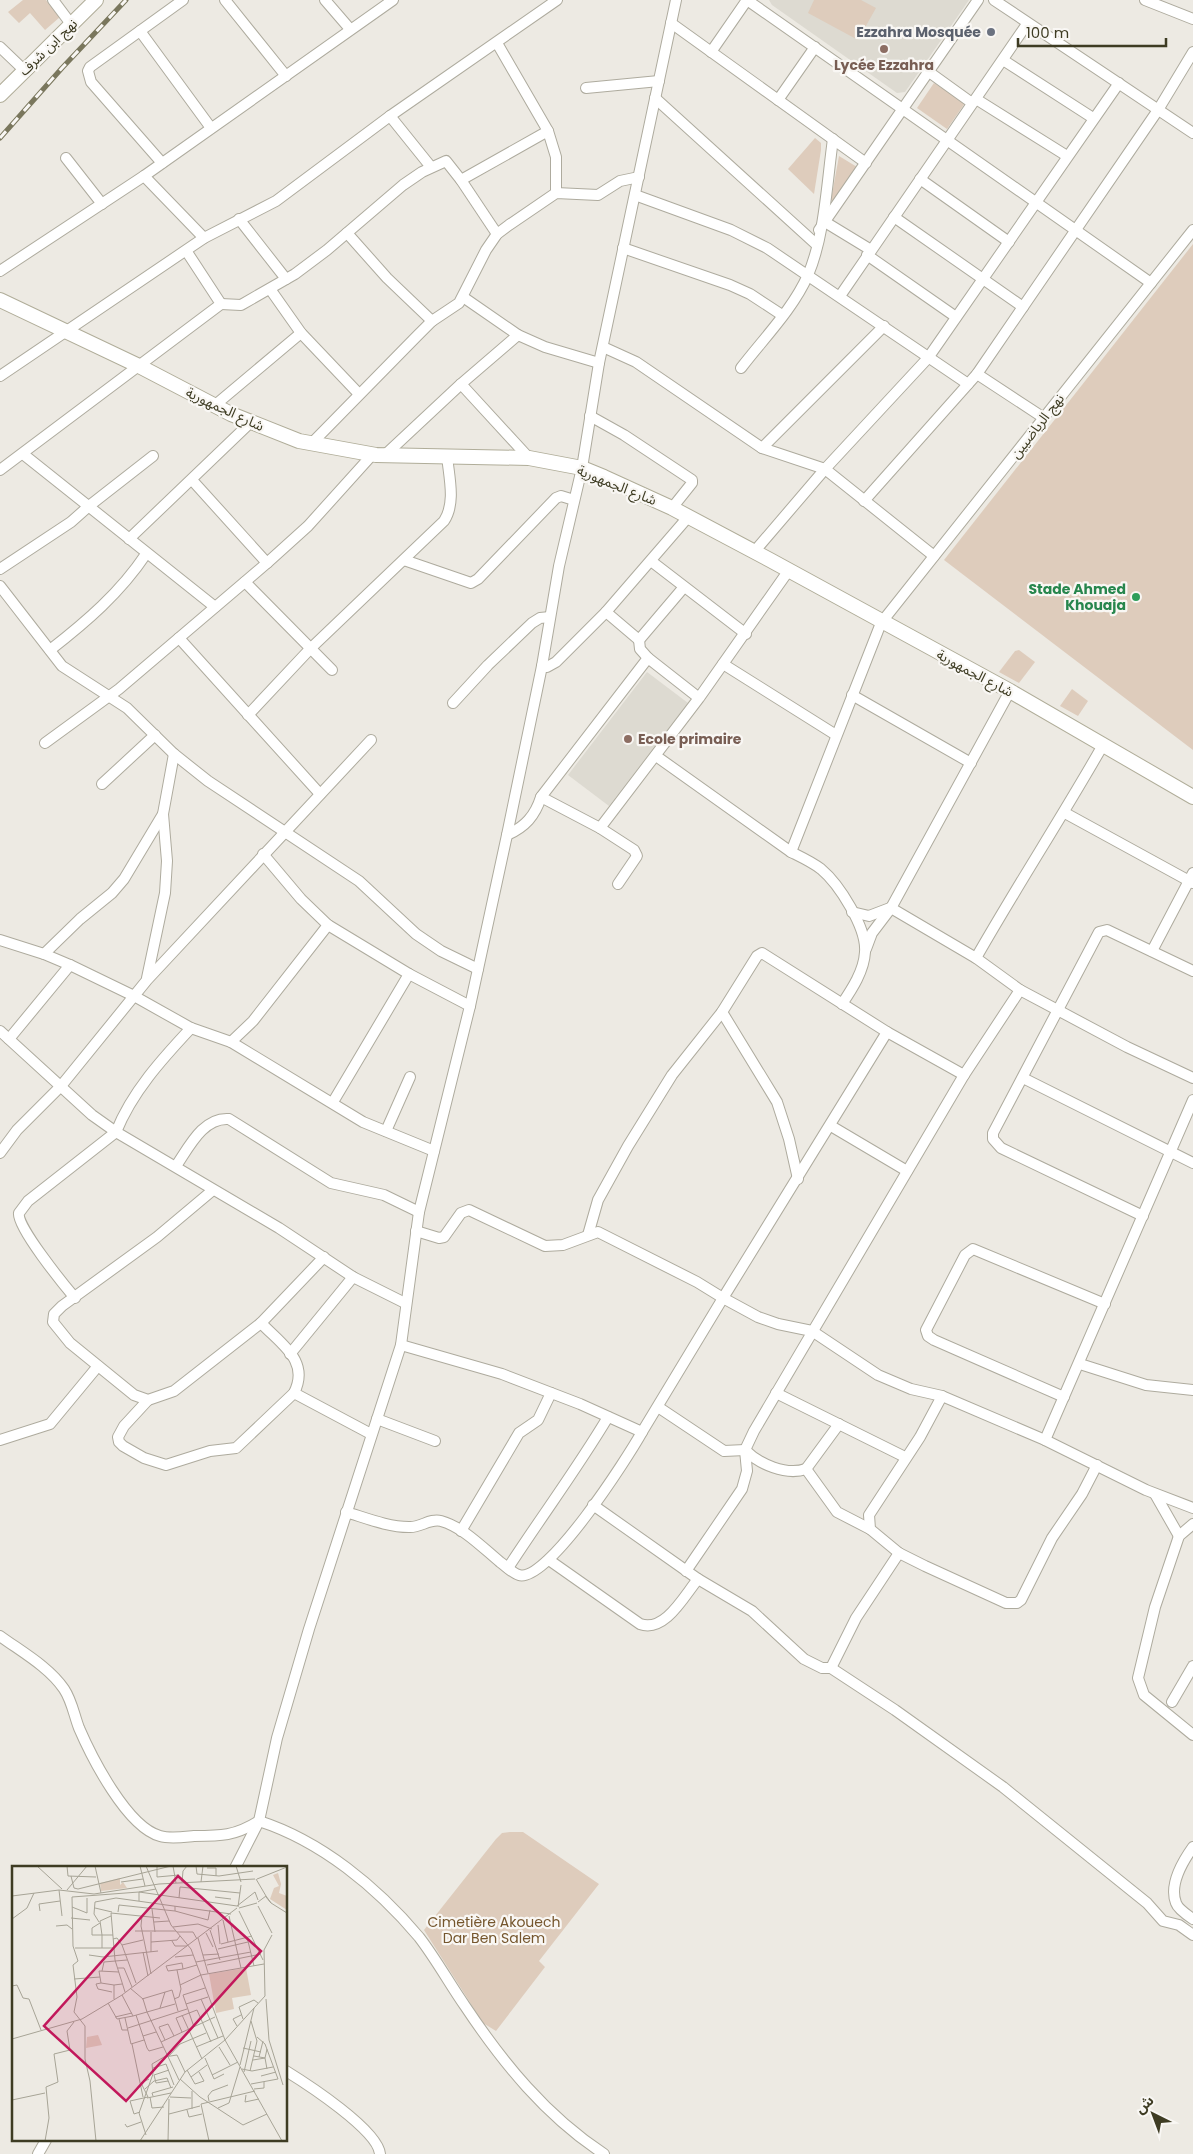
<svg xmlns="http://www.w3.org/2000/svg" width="1193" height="2154" font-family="Poppins,'Noto Sans Arabic',sans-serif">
  <rect width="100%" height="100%" fill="#edeae3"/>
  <!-- built -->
  <g fill="#dddad1">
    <polygon points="769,0 969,0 905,92 897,93 772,5"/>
    <polygon points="647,672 688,703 609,806 568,775"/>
  </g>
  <!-- green -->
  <g fill="#deccbc">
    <polygon points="23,0 46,0 60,17 45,30 30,13 19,23 8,12"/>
    <polygon points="814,0 861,0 876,8 858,40 808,13"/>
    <polygon points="934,83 965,103 947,129 917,108"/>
    <polygon points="815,138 821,143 821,150 814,194 788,169"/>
    <polygon points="839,156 857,167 833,202 831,200"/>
    <polygon points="1193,244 1193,750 944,560"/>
    <polygon points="1019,650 1035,662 1019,683 999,672 1015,651"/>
    <polygon points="1072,689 1088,701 1078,716 1060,706"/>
    <polygon points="510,1832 523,1832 599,1884 539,1961 545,1967 496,2031 483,2023 424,1930 496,1839 502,1833"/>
  </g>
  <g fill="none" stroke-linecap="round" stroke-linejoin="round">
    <defs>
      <g id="street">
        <polyline points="53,0 71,24"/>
        <polyline points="225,0 286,76"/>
        <polyline points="325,0 350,29"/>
        <polyline points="747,0 1151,283"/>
        <polyline points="994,0 1193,133"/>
        <polyline points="1145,0 1193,19"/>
        <polyline points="671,23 866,163"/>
        <polyline points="140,31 211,128"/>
        <polyline points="0,47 24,70"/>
        <polyline points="711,52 747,0"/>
        <polyline points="1003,60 1093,118"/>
        <polyline points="929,72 972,103"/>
        <polyline points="586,88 659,81"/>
        <polyline points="655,98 817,245"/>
        <polyline points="976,99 1067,156"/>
        <polyline points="778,100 815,47"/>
        <polyline points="390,116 431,167"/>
        <polyline points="548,131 556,157 556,193"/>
        <polyline points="66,158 102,204"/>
        <polyline points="162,163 91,82 88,71 90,67 183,0"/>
        <polyline points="144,176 204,238"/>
        <polyline points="920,179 1009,242"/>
        <polyline points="461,180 497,234"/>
        <polyline points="635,195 731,230 767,248 968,384"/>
        <polyline points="894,217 1023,307"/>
        <polyline points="239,219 286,279"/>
        <polyline points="825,222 871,250"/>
        <polyline points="819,230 978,0"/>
        <polyline points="347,233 387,278 432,321"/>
        <polyline points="623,248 730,285 750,294 782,315"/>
        <polyline points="867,255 956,317"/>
        <polyline points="0,271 144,176 393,0"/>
        <polyline points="270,289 301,333 359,394"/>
        <polyline points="840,296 1027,24"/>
        <polyline points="463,297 518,335"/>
        <polyline points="221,304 241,305 295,274 327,250 403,185 422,172 446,161 461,180 548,131 497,43"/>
        <polyline points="603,347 636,362 762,448 825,469 934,556"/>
        <path d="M741,368C764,338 793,309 808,275C825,235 827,181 833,139"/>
        <polyline points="977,374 1044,418"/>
        <polyline points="0,376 204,238 276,201 390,116 557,0"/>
        <polyline points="461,384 529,458"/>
        <polyline points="214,406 301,333"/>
        <polyline points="590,416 624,435 692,480 692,483 672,508"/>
        <polyline points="311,444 417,336 432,321 459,303 486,250 497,234 509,225 556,193 598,195 620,181 639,177"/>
        <polyline points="762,448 884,326"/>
        <polyline points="23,454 215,607"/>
        <polyline points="385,455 461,384 518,335 545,347 599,363"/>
        <polyline points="0,470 221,304 187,252"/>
        <polyline points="192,480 267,563"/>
        <polyline points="864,501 977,374 1158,110 1193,52"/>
        <polyline points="129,539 250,423"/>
        <polyline points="754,552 825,469 928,358 1119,83"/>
        <polyline points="404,560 471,583 478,579 556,498 561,496 574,500"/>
        <polyline points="651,561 746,634"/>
        <polyline points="0,569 71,522 89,506 153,456"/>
        <polyline points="245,582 332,670"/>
        <polyline points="0,586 62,666 127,708 174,754 208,781 359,881 416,934 441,951 478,969"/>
        <polyline points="606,612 639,640 684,587"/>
        <polyline points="179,638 320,794"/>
        <polyline points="639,640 640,649 648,658"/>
        <path d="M50,650C86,622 120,593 146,554"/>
        <polyline points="723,664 836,735"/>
        <polyline points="542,666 547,667 556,662 606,612 689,516"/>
        <polyline points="1010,691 891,908 976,958 1020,990 1127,1047 1193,1078"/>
        <polyline points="852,695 971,763"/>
        <polyline points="699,698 648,658 541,797 600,828 699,698 789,570"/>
        <polyline points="453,703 488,665 532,623 540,618 550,617"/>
        <path d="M248,715L310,649L444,521C456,503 449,477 447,456"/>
        <polyline points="45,743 119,689 267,563 308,526 372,455"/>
        <path d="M656,756L791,852C801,857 812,862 821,869C839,884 867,928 865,952C864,971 852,989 842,1004"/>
        <polyline points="102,784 155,735"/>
        <polyline points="1065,813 1193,883"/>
        <polyline points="600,828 634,850 637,856 618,884"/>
        <path d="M507,835C525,827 535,816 541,797"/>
        <polyline points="791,852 881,623 1193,230"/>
        <polyline points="263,854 301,899 328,925 409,974 470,1006"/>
        <polyline points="852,912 869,916 890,908"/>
        <polyline points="0,940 44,954 70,965 134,996 191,1028 231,1042 363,1122 434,1151"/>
        <polyline points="866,949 872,933 891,908"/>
        <polyline points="1152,951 1193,873"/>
        <polyline points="44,954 80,919 112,893 124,879 163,814 174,754"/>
        <path d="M976,958C1017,886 1062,817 1103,745"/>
        <polyline points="147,978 165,893 167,861 163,814"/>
        <polyline points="722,1012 777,1102 789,1139 798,1179"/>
        <polyline points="0,1031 92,1115 116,1132 279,1228 353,1277 405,1303"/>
        <polyline points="887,1032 723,1298 758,1317 778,1324 812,1331 878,1375 911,1389 942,1396 1045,1440 1146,1490 1193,1508"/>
        <polyline points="9,1039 70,965"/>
        <polyline points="231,1042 253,1021 328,925"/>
        <polyline points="1023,1078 1193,1163"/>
        <polyline points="333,1102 409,974"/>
        <polyline points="831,1126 907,1171"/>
        <polyline points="386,1131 410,1077"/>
        <polyline points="0,1153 17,1130 61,1086 147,980 371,740"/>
        <path d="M176,1166C189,1147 203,1117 229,1119L331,1183L384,1195L419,1212"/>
        <polyline points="213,1190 157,1237 62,1306 54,1314 53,1322 70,1343 134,1395 148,1400 174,1391 261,1323"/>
        <polyline points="1143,1216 1001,1148 993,1139 993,1133 1099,932 1107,930 1193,971"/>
        <polyline points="588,1235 598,1200 628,1146 672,1075 722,1012 757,956 762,953 887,1032 964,1075"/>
        <path d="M324,1257L261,1323C282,1345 310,1361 294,1393L371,1434"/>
        <path d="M75,1298C64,1285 16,1226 19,1213L28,1201L116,1132C132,1092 162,1059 191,1028"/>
        <polyline points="401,1345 502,1374 580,1404 642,1432 723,1298 697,1282 598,1232 563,1245 545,1246 469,1210 461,1213 444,1237 439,1238 416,1231"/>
        <polyline points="290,1354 353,1277"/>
        <polyline points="1080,1364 1146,1385 1193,1390"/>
        <polyline points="776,1393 905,1457"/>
        <polyline points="942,1396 920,1437 869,1515 870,1529 899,1553 925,1566 1006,1603 1017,1603 1021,1600 1052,1538 1082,1494 1097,1465"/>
        <polyline points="1064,1397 934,1340 928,1336 926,1330 965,1255 973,1249 1105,1304"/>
        <polyline points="148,1400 124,1426 118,1437 119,1442 123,1446 144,1458 166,1465 210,1451 236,1448 294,1393"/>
        <path d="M658,1407L724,1451L745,1450C759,1464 786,1476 806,1469L837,1512L870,1529"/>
        <polyline points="377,1419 435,1441"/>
        <polyline points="0,1440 50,1424 98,1366"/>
        <polyline points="1045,1440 1193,1100"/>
        <polyline points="806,1469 839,1424"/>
        <polyline points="1155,1494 1179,1536"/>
        <polyline points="593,1505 698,1579 752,1611 804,1659 822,1668 831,1668 856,1618 899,1553"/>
        <path d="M346,1512C366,1518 388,1527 409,1527C420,1528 430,1518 441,1521C463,1527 483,1548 500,1562C506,1566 512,1573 519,1575C547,1584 628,1457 642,1432"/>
        <polyline points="1193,1524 1179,1536 1155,1607 1138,1678 1144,1695 1193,1735"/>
        <polyline points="461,1531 519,1433 538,1420 551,1393"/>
        <path d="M549,1560L640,1624C665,1633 684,1596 698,1579"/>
        <path d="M508,1568C541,1517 577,1469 608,1417"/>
        <polyline points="686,1571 742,1489 747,1471 745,1450 754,1431 964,1075 1020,990"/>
        <path d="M0,1636C22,1652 49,1667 64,1689C72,1701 74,1715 79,1728C92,1758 127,1827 160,1836C170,1839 183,1837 194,1836C221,1836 235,1836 259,1821C321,1841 377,1887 419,1937C436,1959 449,1983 465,2006C503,2063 546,2116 604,2154"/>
        <polyline points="831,1668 895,1710 1003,1787 1147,1903 1163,1921 1179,1925 1193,1935"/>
        <polyline points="1172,1702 1193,1666"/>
        <path d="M1193,1847C1183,1861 1169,1885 1176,1903C1178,1909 1187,1915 1193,1919"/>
        <polyline points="235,1868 259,1821 277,1738 309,1629 401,1345 419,1212 470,1006 507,835 542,666 559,566 582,468 599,363 676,0"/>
        <path d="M286,2071C307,2084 378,2130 380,2154"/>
        <polyline points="38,2154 46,2140"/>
      </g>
      <g id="secondary">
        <polyline points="0,95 96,0"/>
        <polyline points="0,300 139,366 231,414 299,441 376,455 529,458 582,468 604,477 672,508 770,560 1010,691 1193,797"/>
      </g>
    </defs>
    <!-- street casing -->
    <use href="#street" stroke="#aeab9e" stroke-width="12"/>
    <!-- secondary casing -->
    <use href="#secondary" stroke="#b0ad99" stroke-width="16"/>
    <!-- street -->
    <use href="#street" stroke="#fff" stroke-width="10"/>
    <!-- secondary -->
    <use href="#secondary" stroke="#fff" stroke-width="14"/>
    <defs>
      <polyline id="rail" points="0,138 62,68 126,0"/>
    </defs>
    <!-- rail casing -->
    <use href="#rail" stroke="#7a775d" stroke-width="5"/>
    <!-- rail -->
    <use href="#rail" stroke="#f9f7f4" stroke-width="3" stroke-dasharray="9" stroke-linecap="butt"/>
  </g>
  <!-- markers -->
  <circle fill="#6b7280" stroke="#f9f7f4" stroke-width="2" cx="991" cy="32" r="5"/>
  <g fill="#8d6e63" stroke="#f9f7f4" stroke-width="2">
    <circle cx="884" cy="49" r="5"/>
    <circle cx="628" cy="739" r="5"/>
  </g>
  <circle fill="#2e9e5b" stroke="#f9f7f4" stroke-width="2" cx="1136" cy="597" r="5"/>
  <g text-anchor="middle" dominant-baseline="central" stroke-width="4.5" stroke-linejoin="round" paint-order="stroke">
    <!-- worship labels -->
    <g font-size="14" font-weight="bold" fill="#5b616d" stroke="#f9f7f4" text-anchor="end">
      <text x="981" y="32">Ezzahra Mosquée</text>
    </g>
    <!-- street labels -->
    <g font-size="14" fill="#3e3c23" stroke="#f9f7f4">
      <text transform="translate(48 47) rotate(-44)">نهج ابن شرف</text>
      <text transform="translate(225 409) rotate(25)">شارع الجمهورية</text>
      <text transform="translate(1037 426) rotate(-52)">نهج الرياضيين</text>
      <text transform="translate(617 485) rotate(22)">شارع الجمهورية</text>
      <text transform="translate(975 673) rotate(28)">شارع الجمهورية</text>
    </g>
    <!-- education labels -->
    <g font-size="14" font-weight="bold" fill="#785e54" stroke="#f9f7f4">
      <text x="884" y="65">Lycée Ezzahra</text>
      <text x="638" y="739" text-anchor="start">Ecole primaire</text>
    </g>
    <!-- leisure labels -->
    <g font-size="14" font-weight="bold" fill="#27864d" stroke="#f9f7f4" text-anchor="end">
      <text x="1126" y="589">Stade Ahmed<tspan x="1126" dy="16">Khouaja</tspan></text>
    </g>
    <!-- park labels -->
    <g font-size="14" fill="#75562d" stroke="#f9f7f4">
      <text x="494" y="1922">Cimetière Akouech<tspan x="494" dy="16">Dar Ben Salem</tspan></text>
    </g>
  </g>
  <!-- overview -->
  <g transform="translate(12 1866)">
    <rect width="275" height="275" fill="#edeae3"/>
    <path d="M266,7L269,18L267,27L275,30V44L258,33L262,22L267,20L261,9ZM108,12V19L111,16L115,22L89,25L88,17ZM234,102L239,129L220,132L222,143L204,147L197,108ZM86,169L90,179L74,182L75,171Z" fill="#deccbc"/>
    <path fill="none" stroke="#a7a496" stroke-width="1" d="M25,0L50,23M55,0L56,10L84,11M83,0L89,27M128,0L133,20M134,0L159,59L179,83L213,174L253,130M161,0L164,17M184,0L185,8L207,10L241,5M224,0L229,16M145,1V11L167,9M195,2H204V10M59,10L62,22L66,23L159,0M244,13L254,30L246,36M245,13L275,1M109,16L131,13M170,16L171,5L175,0M189,16L191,0M47,24L50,50M55,24L75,0M0,30L47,24L82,28L147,18L243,13M203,31L219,33M254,31L259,37L254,30M167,32L168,21L228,27M127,35V26L144,23M259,37L275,47M246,40L260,67M60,41L75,47V32M226,41L229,19M83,42L100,46M227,42L245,37M140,43L143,66M28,45L27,38L48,35M163,45L196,54L198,44M227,45L251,94M106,46L107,39L163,45V40M130,50L129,60L139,108M217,50L229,102M59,52L78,54M0,53L15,42L22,27M211,54L216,76M87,56L82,48L83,36L104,32L219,48M142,56L157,55M88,57L80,62V69H90L88,55L99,50M206,59L208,78M44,60L55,59L60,63M161,61L186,58L200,63M198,64L208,94M123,65H164M139,66V86M165,66H181L185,73M194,67L201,81M235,71L242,100M186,72L196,107M101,73L105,72L110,79L124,117M160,75L163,80H175M139,76L165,74L168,70M209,78L240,70M110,79L131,74M63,82H102M90,82V69H101M206,83L236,76M131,86L136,110M77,89L91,91L146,85M191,89L207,88M163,91L181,89M184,96L239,86M195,99L249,88M106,102H112L120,121M171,103L170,97L154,100L156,105L171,103L185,99M90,105L92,96L115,94M62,113L88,111M89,117L84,118L86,123L100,126M102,119L89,117L87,105L107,106M168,119L189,109L252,98M0,120L5,119L11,132L17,133L29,164M113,126L103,94L99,47L148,52M110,129L121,150L135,146L131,133L118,122M253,130L252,84L260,69M102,133V119L110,118M130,133L160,124L166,145M162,133L167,131L169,123L165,104M189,133L206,172M254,133L257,174L271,219M96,137L105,153L121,150M163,138L135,146L167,214M174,138L196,131M148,142L153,126M124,149L131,170M170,149L190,193M103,151L120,147M113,152L119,178L132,174M107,153L110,164H116M231,153L227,141L242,134L246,137M225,160L221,153L229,149M182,161L171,129L193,122M116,162L175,143M144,166L131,170L135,182L137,185L151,181M170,166L164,152L185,144L199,176M0,173L70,153L110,129L225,42M153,174L147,161L156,158L162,170M149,176L203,151M120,178L131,231M184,181L211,170M207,181L218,199M231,182L249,186M157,190L168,178L194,167M242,190L253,192L255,203M247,191L251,175M193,192L202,213L212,208M241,194L253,192L255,183M228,199L242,142M141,202L154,198L162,219M230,203L240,205L261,201M175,204L179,211L195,199M238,205L245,175L239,155M232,206L239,175M200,209L226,196M249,210L264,206M179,211L183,218L192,215L187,206M168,213L188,231L231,259L255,248M156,215L144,217L142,209L157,204M239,218L266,213L253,178L245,171M133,223L142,215L155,212L159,222M242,223L252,222V216M180,225V243M234,229L233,236L247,233M141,230L140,227L161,221M138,231L140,242L152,241M158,231L179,232M135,232L159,227M0,234L33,227M197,235L196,230L200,225L216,219M206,242L217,237L228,201M175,244L177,251L190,248M128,246L122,248L118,235L136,231L129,217L137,213M157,248L188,240M113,258L115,261L129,256M134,269L127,247L141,208L140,198L152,191L165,189L173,206M33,275L37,252L34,221L46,216L42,188L58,184L55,165L62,156M84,275L78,215L73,193V160L62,146L65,131L61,99L66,95L61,80L60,31L127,26L225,40L243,26L246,34M128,275L173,206L213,174L270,275M156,275L157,233M197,275L189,238L243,225"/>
    <path fill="#c2185b" fill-opacity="0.15" stroke="#c2185b" stroke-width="2.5" d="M166,10L249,85L114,235L32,160Z"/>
    <rect width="275" height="275" fill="none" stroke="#3e3c23" stroke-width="2.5"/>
  </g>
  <!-- north arrow -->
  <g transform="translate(1153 2114) rotate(318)" stroke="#f9f7f4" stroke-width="4" paint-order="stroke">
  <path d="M0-4L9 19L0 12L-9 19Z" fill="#3e3c23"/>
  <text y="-8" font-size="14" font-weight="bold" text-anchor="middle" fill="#3e3c23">ش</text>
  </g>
  <!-- scale -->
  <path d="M1018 38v8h148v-8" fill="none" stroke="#3e3c23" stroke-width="2.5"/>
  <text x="1026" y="38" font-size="15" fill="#3e3c23" stroke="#f9f7f4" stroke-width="4" paint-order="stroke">100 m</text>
</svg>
